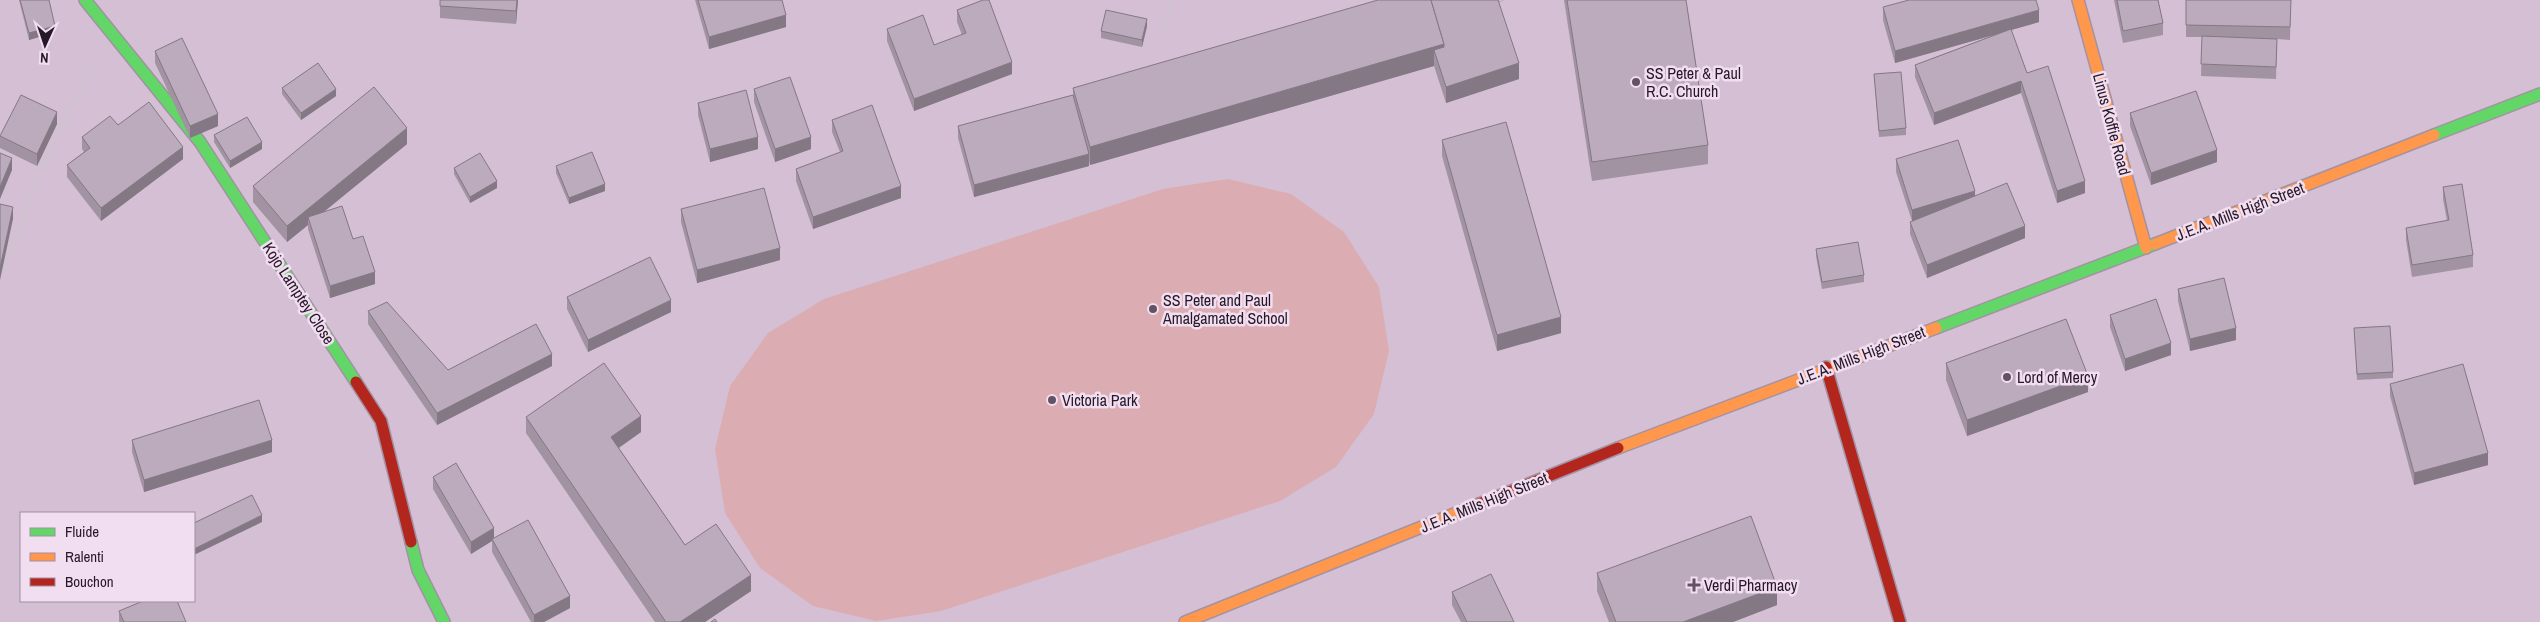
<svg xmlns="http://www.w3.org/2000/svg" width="2540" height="622" font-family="'Archivo Narrow',sans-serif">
  <rect width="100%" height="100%" fill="#d4bfd4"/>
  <!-- green -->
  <polygon fill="#dbadb2" points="1228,179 1291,194 1344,232 1379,287 1389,351 1374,414 1336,467 1280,501 941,611 876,621 813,606 760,568 725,513 715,449 730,386 768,333 824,299 1163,189"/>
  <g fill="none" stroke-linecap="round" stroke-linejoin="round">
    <defs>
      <g id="fast">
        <polyline points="85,0 200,142 356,382"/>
        <polyline points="2434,135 2540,94"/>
        <polyline points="1936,328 2155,244"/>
        <polyline points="411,542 418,570 444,622"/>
      </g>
      <g id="slow">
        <polyline points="2078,0 2146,248"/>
        <polyline points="2155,244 2434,135"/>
        <polyline points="1618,448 1936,328"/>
        <polyline points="1185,622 1479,504"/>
      </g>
      <g id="jam">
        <polyline points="1826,367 1900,622"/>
        <polyline points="356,382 381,421 411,542"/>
        <polyline points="1479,504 1618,448"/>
      </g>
    </defs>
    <!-- fast casing -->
    <use href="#fast" stroke="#a392a3" stroke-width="14"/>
    <!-- slow casing -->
    <use href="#slow" stroke="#a392a3" stroke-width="14"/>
    <!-- jam casing -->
    <use href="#jam" stroke="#a392a3" stroke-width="14"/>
    <!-- path -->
    <g stroke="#ccc5cc" stroke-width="3" stroke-dasharray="4 2.5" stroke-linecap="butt">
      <polyline points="1163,38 1171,0"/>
      <polyline points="0,279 39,173 92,67"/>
    </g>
    <!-- fast -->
    <use href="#fast" stroke="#63d668" stroke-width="11"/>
    <!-- slow -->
    <use href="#slow" stroke="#ff974d" stroke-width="11"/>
    <!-- jam -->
    <use href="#jam" stroke="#b3261e" stroke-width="11"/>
  </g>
  <!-- wall -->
  <g fill="#a293a2">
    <polygon points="19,0 49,0 55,32 29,40"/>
    <polygon points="440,0 518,0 516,24 440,18"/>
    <polygon points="695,0 782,0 786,27 709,49"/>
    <polygon points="1505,0 1499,2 1519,79 1446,103 1434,66 1090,165 1089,161 1089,166 974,197 958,138 958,126 1073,95 1073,88"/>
    <polygon points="1564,0 1686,0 1708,145 1708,164 1592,181"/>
    <polygon points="2114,0 2158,0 2163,23 2163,35 2123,43"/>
    <polygon points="2186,0 2291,0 2290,40 2277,39 2276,79 2201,76 2202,37 2186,37"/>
    <polygon points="1883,7 2039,22 2011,30 2027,73 2085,193 2057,203 2021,93 1934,125 1915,77 1915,65 1994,35 1895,63 1883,20"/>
    <polygon points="957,10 1012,74 914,111 887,41 887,29 934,45 962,35 957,22"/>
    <polygon points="1147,26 1142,47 1101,38 1101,31"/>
    <polygon points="155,51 218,126 190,138 155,63"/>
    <polygon points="1874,74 1906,128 1906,135 1879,137"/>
    <polygon points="282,88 336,96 301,120 282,94"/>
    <polygon points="754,89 811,149 775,162 754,102"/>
    <polygon points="698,103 758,149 710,162 698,115"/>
    <polygon points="2130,113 2217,162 2151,185 2130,126"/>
    <polygon points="832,120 901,198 813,229 796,181 796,169 840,152 832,132"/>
    <polygon points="57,124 37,166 0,148 0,136"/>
    <polygon points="118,125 183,159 101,221 67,177 67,165 84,152 82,149 82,137"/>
    <polygon points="214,135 262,149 230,168 214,142"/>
    <polygon points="1442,140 1561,333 1497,351 1442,156"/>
    <polygon points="407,144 325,211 353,239 375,284 330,298 308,229 308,225 287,242 253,202 253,186"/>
    <polygon points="1896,159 1975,195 2025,238 1927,278 1910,234 1910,222 1912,221 1896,172"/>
    <polygon points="556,166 605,191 569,204 556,173"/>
    <polygon points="454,168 497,188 470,203 454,174"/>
    <polygon points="2443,187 2473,255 2473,267 2412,277 2406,240 2406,228 2447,221 2443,199"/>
    <polygon points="681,209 780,260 697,283 681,222"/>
    <polygon points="1816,249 1864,275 1864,282 1822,289 1816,256"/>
    <polygon points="2178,289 2236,340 2190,351 2178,301"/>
    <polygon points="567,297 671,312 588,352 567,309"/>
    <polygon points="368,311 448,370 552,366 437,425 368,324"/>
    <polygon points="2110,315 2171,355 2125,371 2110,327"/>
    <polygon points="2354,328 2393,372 2393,378 2357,380"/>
    <polygon points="1946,363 2088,392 1967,436 1946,380"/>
    <polygon points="2390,384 2488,465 2414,485 2390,396"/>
    <polygon points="526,417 641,432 619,448 685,545 751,591 705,622 655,622 526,433"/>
    <polygon points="132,440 272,452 144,492 132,452"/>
    <polygon points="433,477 494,538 570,608 544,622 531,622 492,552 492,541 471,554 433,489"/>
    <polygon points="1597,573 1777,605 1733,622 1609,622 1597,591"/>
    <polygon points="1452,592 1514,622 1461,622 1452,605"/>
    <polygon points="119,611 186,622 119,622"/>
  </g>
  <!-- shaded-wall -->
  <g fill="#847884">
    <polygon points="517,0 518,0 516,24 516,11"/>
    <polygon points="2039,10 2039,22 1895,63 1895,51"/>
    <polygon points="786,15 786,27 709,49 709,37"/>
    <polygon points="1147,19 1147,26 1142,47 1142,40"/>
    <polygon points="55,26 55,32 29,40 29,33"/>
    <polygon points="1444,44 1444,63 1434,50 1434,66 1090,165 1090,147"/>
    <polygon points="1012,62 1012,74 914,111 914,99"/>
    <polygon points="1519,63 1519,79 1446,103 1446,87"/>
    <polygon points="2021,81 2021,93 1934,125 1934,113"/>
    <polygon points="336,89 336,96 301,120 301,113"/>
    <polygon points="57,112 57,124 37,166 37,154"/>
    <polygon points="218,114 218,126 190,138 190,126"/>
    <polygon points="407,128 407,144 310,223 308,217 308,225 287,242 287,226"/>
    <polygon points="758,137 758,149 710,162 710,149"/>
    <polygon points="811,137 811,149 775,162 775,149"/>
    <polygon points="262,142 262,149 230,168 230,161"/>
    <polygon points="183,147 183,159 101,221 101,208"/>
    <polygon points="2217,150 2217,162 2151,185 2151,173"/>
    <polygon points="1089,154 1089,166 974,197 974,185"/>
    <polygon points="12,158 12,170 0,199 0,187"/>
    <polygon points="497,181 497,188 470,203 470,197"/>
    <polygon points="2085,181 2085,193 2057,203 2057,191"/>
    <polygon points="605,184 605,191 569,204 569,198"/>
    <polygon points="901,186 901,198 813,229 813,217"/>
    <polygon points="1975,191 1975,203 1912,223 1912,210"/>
    <polygon points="13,207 13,219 0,280 0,268"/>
    <polygon points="2025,226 2025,238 1927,278 1927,265"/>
    <polygon points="780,248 780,260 697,283 697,270"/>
    <polygon points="375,272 375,284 330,298 330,286"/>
    <polygon points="671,300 671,312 588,352 588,340"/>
    <polygon points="1561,317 1561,333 1497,351 1497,335"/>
    <polygon points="2236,328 2236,340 2190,351 2190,339"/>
    <polygon points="2171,343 2171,355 2125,371 2125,359"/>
    <polygon points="552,354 552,366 437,425 437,413"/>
    <polygon points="2088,376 2088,392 1967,436 1967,420"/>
    <polygon points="641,416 641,432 611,453 611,437"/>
    <polygon points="272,440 272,452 144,492 144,480"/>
    <polygon points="2488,453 2488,465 2414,485 2414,473"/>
    <polygon points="262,515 262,522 194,555 194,549"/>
    <polygon points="494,528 494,540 492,539 492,541 471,554 471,542"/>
    <polygon points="751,575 751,591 705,622 680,622"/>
    <polygon points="1777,587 1777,605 1733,622 1683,622"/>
    <polygon points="570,596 570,608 544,622 534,622 534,615"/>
  </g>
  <!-- building -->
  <g fill="#bcabbc" stroke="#847884">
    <polygon points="20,0 49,0 55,26 29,33"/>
    <polygon points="440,0 517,0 516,11 440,6"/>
    <polygon points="698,0 782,0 786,15 709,37"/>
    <polygon points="983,0 989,0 1012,62 914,99 887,29 923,15 934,45 966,33 957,10"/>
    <polygon points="1378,0 1431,0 1444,44 1090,147 1073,88"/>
    <polygon points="1431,0 1498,0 1519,63 1446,87 1434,50 1444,47 1444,44"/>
    <polygon points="1567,0 1686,0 1708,145 1592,162"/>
    <polygon points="1909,0 2036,0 2039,10 1895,51 1883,7"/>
    <polygon points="2117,0 2158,0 2163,23 2123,31"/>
    <polygon points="2186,0 2291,0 2290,27 2186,25"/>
    <polygon points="1106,10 1147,19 1142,40 1101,31"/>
    <polygon points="2011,29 2027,73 2048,66 2085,181 2057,191 2021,81 1934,113 1915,65"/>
    <polygon points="2202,36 2277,39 2276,67 2201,64"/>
    <polygon points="182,38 218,114 190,126 155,51"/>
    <polygon points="318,63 336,89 301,113 282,88"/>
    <polygon points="1901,72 1906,128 1879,131 1874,74"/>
    <polygon points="790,77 811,137 775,149 754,89"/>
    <polygon points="374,87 407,128 287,226 253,186"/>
    <polygon points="746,90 758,137 710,149 698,103"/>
    <polygon points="2196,91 2217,150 2151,173 2130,113"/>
    <polygon points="21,95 57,112 37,154 0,136"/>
    <polygon points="1073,95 1089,154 974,185 958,126"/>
    <polygon points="149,102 183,147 101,208 67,165 90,148 82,137 110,116 118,125"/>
    <polygon points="872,105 901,186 813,217 796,169 843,151 832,120"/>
    <polygon points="247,117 262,142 230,161 214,135"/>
    <polygon points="1506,122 1561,317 1497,335 1442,140"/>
    <polygon points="1958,140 1975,191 1912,210 1896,159"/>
    <polygon points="592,152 605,184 569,198 556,166"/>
    <polygon points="0,153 12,158 0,187"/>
    <polygon points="480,153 497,181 470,197 454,168"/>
    <polygon points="2007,183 2025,226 1927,265 1910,222"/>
    <polygon points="2462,184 2473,255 2412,265 2406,228 2449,220 2443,187"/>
    <polygon points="764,188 780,248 697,270 681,209"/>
    <polygon points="0,204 13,207 0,268"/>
    <polygon points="342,206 353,239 363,236 375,272 330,286 308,217"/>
    <polygon points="1858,242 1864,275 1822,282 1816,249"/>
    <polygon points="650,257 671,300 588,340 567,297"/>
    <polygon points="2224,278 2236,328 2190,339 2178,289"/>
    <polygon points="2156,299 2171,343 2125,359 2110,315"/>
    <polygon points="387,302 448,370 536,324 552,354 437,413 368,311"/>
    <polygon points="2066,319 2088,376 1967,420 1946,363"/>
    <polygon points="2390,326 2393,372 2357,374 2354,328"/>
    <polygon points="604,363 641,416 611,437 685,545 716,524 751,575 680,622 666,622 526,417"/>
    <polygon points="2463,364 2488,453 2414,473 2390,384"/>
    <polygon points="259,400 272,440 144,480 132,440"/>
    <polygon points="456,463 494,528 471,542 433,477"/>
    <polygon points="252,495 262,515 194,549 194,523"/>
    <polygon points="1751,516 1777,587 1683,622 1616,622 1597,573"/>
    <polygon points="528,520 570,596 534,615 492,539"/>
    <polygon points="1491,574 1514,622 1467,622 1452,592"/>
    <polygon points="143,601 177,601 186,622 124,622 119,611"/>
    <polygon points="715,619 717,622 711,622"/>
  </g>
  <!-- markers -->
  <g fill="#635263" stroke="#f2def1" stroke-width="2">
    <circle cx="1636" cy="82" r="5"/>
    <circle cx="1153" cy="309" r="5"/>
    <circle cx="2007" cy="377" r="5"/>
    <circle cx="1052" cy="400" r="5"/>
    <path d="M1691.5 577.5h5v5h5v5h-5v5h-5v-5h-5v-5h5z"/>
  </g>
  <g text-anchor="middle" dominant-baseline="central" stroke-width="5" stroke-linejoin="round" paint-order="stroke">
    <!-- poi labels -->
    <g font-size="16" fill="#261826" stroke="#f2def1" text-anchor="start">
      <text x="1646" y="73">SS Peter &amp; Paul<tspan x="1646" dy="18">R.C. Church</tspan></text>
      <text x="1163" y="300">SS Peter and Paul<tspan x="1163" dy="18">Amalgamated School</tspan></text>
      <text x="2017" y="377">Lord of Mercy</text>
      <text x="1062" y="400">Victoria Park</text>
      <text x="1704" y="585">Verdi Pharmacy</text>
    </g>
    <!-- street labels -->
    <g font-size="16" fill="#261826" stroke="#f2def1">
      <text transform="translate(2112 124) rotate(75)">Linus Koffie Road</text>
      <text transform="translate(2240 211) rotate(-21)">J.E.A. Mills High Street</text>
      <text transform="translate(299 293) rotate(57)">Kojo Lamptey Close</text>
      <text transform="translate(1861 355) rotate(-21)">J.E.A. Mills High Street</text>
      <text transform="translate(1484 502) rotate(-22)">J.E.A. Mills High Street</text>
    </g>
  </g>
  <!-- legend -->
  <rect x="20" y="512" width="175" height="90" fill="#f2def1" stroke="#a08fa0"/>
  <rect x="30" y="528" width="25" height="8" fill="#63d668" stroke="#a08fa0"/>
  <text x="65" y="537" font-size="15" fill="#261826">Fluide</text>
  <rect x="30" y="553" width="25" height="8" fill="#ff974d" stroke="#a08fa0"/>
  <text x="65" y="562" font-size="15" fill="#261826">Ralenti</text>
  <rect x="30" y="578" width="25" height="8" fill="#b3261e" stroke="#a08fa0"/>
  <text x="65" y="587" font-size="15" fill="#261826">Bouchon</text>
  <!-- north arrow -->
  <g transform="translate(45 45) rotate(183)" stroke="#f2def1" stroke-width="4" paint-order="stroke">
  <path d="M0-4L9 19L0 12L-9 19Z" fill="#261826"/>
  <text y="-8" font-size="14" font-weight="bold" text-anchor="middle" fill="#261826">N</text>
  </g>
</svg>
